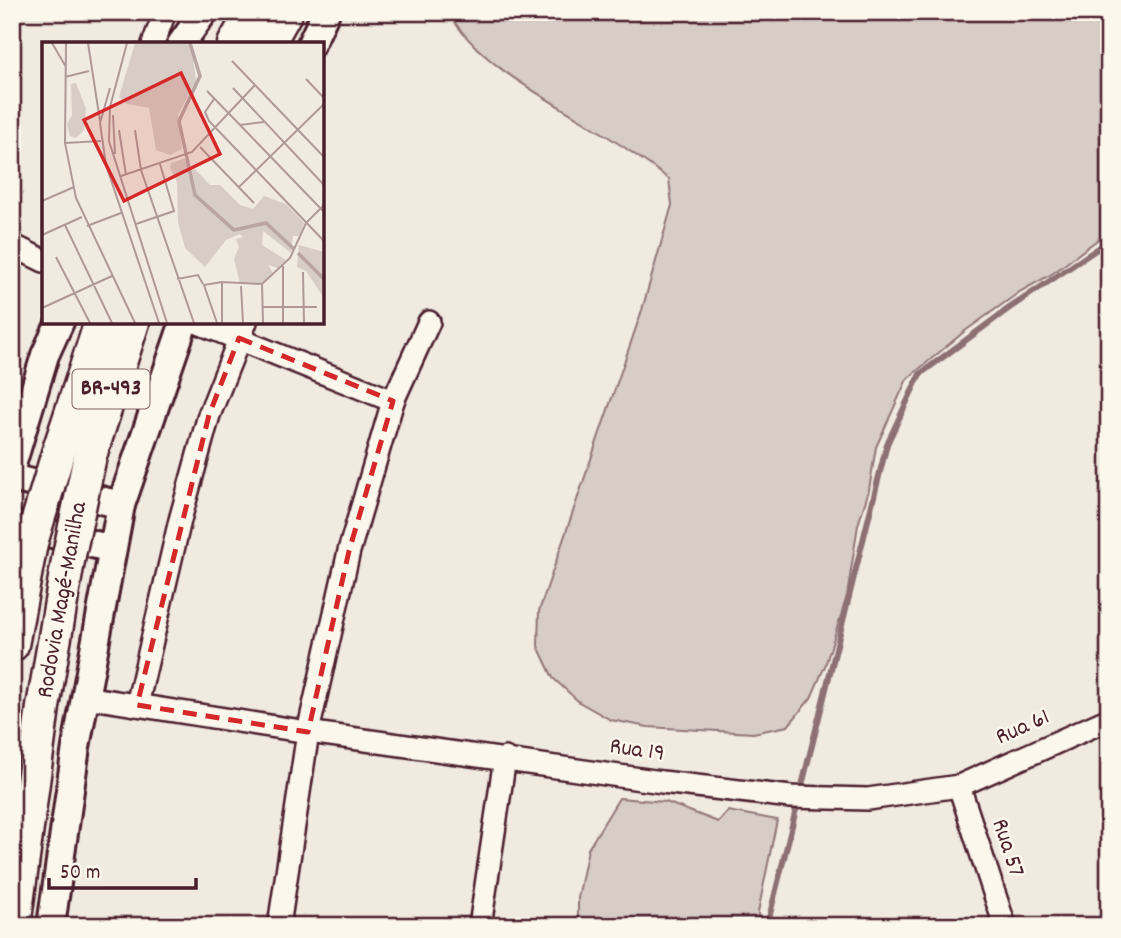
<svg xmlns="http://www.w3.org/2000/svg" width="1121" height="938" font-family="Dekko,sans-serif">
  <rect width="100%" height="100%" fill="#f0eae0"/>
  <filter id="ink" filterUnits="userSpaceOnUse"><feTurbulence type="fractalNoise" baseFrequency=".0143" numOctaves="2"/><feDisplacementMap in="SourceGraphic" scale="14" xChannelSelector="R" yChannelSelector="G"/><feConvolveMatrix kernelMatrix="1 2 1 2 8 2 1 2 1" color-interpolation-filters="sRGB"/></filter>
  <g filter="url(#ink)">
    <!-- green -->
    <g fill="#d8ccc6" stroke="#917678" stroke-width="2">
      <path d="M448,12H1109V231L1052,274L1021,291L965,331L907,379L876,447L869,490L858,525L847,596L825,666L811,698L788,726L753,733L648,727L611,720L579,702L553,678L538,646L539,611L642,310L672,205L669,179C641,158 611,138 580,119C532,90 478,62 448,12Z"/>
      <polygon points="619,798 666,802 718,822 728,811 777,820 758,912 758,926 578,926 578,898 588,849"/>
    </g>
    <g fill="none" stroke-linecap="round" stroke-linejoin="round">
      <!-- stream -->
      <polyline stroke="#8c6f72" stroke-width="6" points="767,926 887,444 920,374 1008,309 1109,241"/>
      <defs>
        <g id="minor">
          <polyline points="153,44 165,12"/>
          <polyline points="12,245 44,261"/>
          <polyline points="196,322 393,401"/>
          <polyline points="85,697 308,732 662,782 791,797 868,799 959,786 1109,719"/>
          <polyline points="137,705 180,520 209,415 246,322"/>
          <polyline points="959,786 1005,926"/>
          <polyline points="279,926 308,732 349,551 393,401 429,322"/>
          <polyline points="480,926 505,758"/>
        </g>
        <g id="major">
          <polyline points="181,44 204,12"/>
          <polyline points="311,44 326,12"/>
          <polyline points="12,465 45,355 60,322"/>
          <polyline points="12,478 121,505"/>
          <polyline points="12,524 112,549"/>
          <polyline points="51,926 76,747 121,505 184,322"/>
        </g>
        <g id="highway">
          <polyline points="234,44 252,12"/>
          <polyline points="268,44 286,12"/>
          <polyline points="59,450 101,322"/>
          <polyline points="90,456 133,322"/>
          <polyline points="12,645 31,543"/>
          <polyline points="14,926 43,707 69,555"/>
        </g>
      </defs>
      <!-- minor casing -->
      <use href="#minor" stroke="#4a1f2b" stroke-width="26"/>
      <!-- major casing -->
      <use href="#major" stroke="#4a1f2b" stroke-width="32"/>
      <!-- highway casing -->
      <use href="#highway" stroke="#4a1f2b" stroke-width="37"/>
      <!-- minor -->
      <use href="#minor" stroke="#fbf7ec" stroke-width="21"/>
      <!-- major -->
      <use href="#major" stroke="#fbf7ec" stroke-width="26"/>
      <!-- highway -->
      <use href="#highway" stroke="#fbf7ec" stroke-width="32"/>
      <defs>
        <g id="highway-bridge">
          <polyline points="31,543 59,450"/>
          <polyline points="69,555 90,456"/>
        </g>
      </defs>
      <!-- highway-bridge casing -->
      <use href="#highway-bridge" stroke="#4a1f2b" stroke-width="37" stroke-linecap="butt"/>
      <!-- highway-bridge -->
      <use href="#highway-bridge" stroke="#fbf7ec" stroke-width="32"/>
    </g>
  </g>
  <!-- marked area -->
  <path fill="none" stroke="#d62828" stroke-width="5" stroke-dasharray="14 9" stroke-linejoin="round" d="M239,338L393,401L349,551L308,732L137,705L209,415Z"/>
  <g text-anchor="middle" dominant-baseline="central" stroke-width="5" stroke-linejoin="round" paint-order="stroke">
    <!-- shield labels -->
    <rect fill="#fbf7ec" stroke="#7f6065" stroke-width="2" x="72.5" y="369.5" width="77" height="39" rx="5"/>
    <g font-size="23" font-weight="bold" fill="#4a1f2b">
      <text x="111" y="389">BR-493</text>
    </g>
    <!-- street labels -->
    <g font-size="24" fill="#4a1f2b" stroke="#fbf7ec">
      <text transform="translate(63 600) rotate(-80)">Rodovia Magé-Manilha</text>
      <text transform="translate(1023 728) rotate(-24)">Rua 61</text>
      <text transform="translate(637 751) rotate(8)">Rua 19</text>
      <text transform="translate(1007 848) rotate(72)">Rua 57</text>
    </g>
  </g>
  <!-- overview -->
  <g transform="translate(42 42)">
    <rect width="282" height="282" fill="#f0eae0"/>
    <path d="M93,1H147L150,8L154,39L136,73L140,107L128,113L114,108L107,66L85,62L77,55ZM34,41L44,67L42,88L34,96L28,94L25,82L30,73L29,42ZM143,116L148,129L153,127L168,143H178L198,163L211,167L222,154L244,162L262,181L257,194H251L249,211L221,189L220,203L244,218L236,226L226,223L231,231L218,243L198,241L192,217L197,205L194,197L201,195L198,192L184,198L163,225L143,206L136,180L135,140L128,126L129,121ZM257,203L282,210V267L280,253L264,229L255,225Z" fill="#d8ccc6"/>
    <path fill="none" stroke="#b8a4a2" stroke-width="3.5" d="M148,1L158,34L137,79L153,153L192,188L224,181L252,207M256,211L282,237"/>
    <path fill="none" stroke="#ae9998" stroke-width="2" d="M10,1L24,25M24,1L23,101L34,156L93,281M46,1L58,79M85,1L68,65L67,99L125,281M190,19L282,115M23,35L47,29M264,37L282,56M68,46L58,81L64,123L117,281M191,46L282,143M165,49L198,83L222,80M172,57L163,70L167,79L282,199M71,73L73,112M198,83L282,170M77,88L84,133M93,88L99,128L152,281M23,101L59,99M158,105L212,161M79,134L150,110L213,43M196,146L282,62M0,159L32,145M94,182L132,169L118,122M23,183L70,281M45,184L79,171M0,193L40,175M14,215L48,281M241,224V281M261,230L262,281M135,237L156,233L161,242M220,242L221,281M199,244L201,281M221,265H275M0,266L70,234M175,281L162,243L180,240M180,281V240L220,242L248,216L264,181L282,163"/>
    <path fill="#d62828" fill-opacity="0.15" stroke="#d62828" stroke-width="3.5" d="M139,31L178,112L82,159L42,78Z"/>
    <rect width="282" height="282" fill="none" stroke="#4a1f2b" stroke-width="3.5"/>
  </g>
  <!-- margin -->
  <rect width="1121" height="938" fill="none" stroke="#fbf7ec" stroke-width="42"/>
  <rect x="21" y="21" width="1079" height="896" fill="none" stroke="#4a1f2b" stroke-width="2.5" filter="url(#ink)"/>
  <!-- scale -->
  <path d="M49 878v10h147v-10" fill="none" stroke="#4a1f2b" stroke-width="3.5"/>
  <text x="60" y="878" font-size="21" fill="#4a1f2b" stroke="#fbf7ec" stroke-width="5" paint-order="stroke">50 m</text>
</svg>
